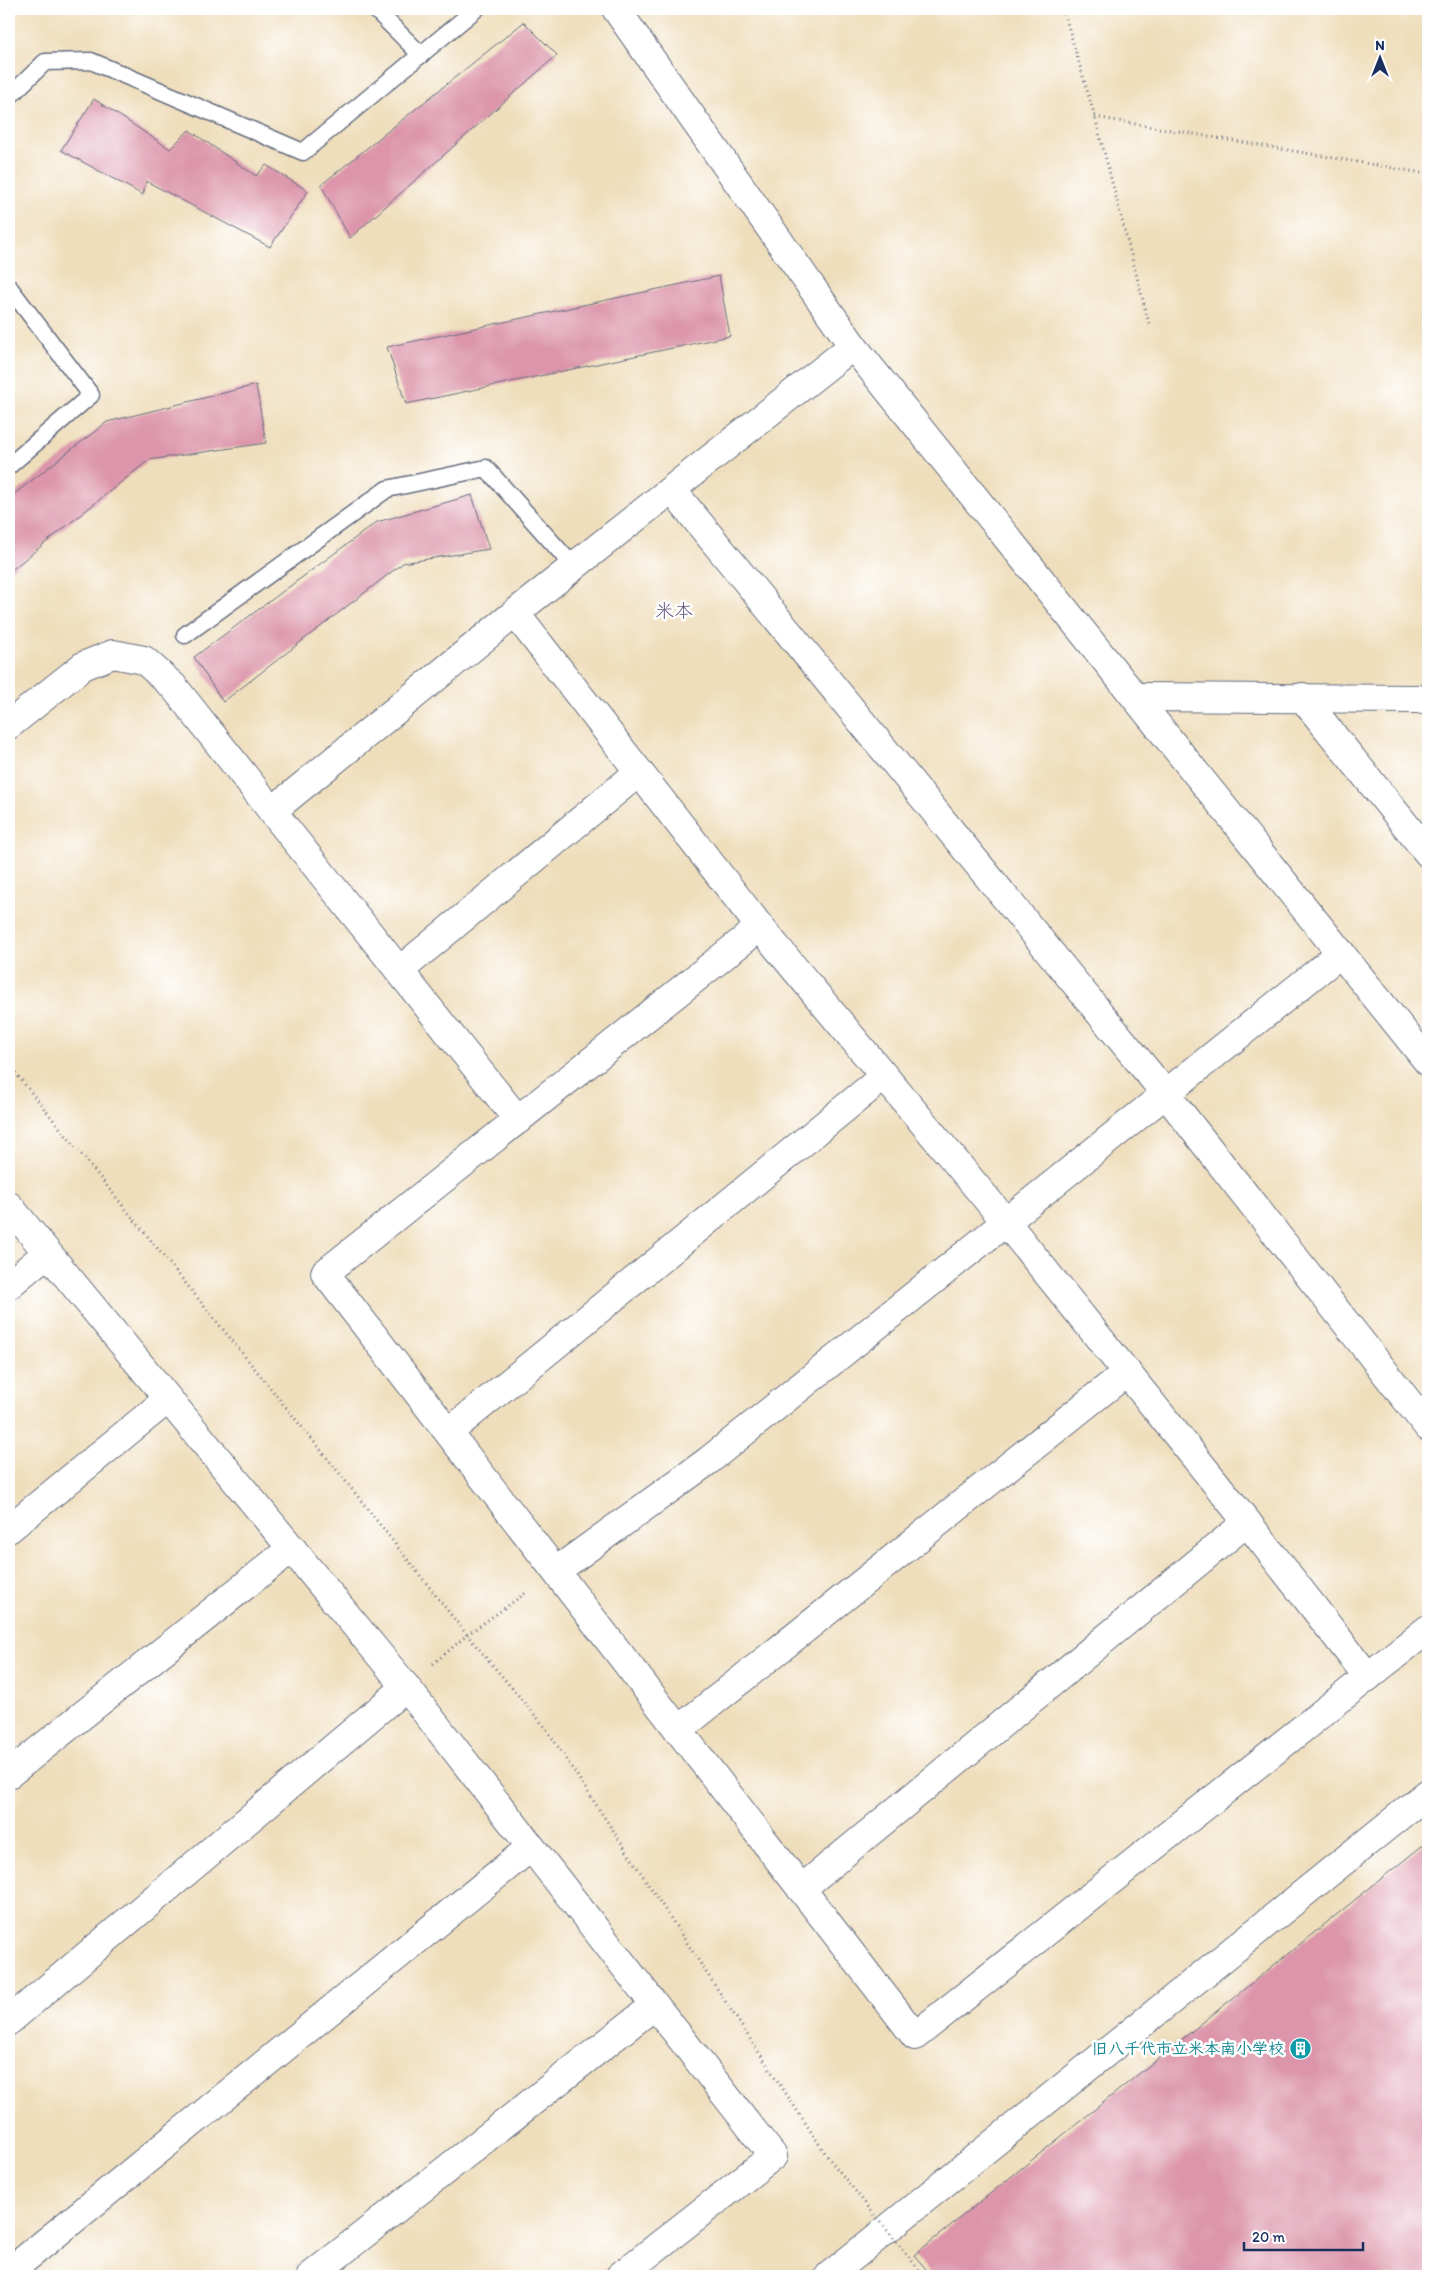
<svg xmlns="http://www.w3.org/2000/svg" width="1437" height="2285" font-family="Itim,'Klee One',sans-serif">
  <rect width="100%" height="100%" fill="#fff"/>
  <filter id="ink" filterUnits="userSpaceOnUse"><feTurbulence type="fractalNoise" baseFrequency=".02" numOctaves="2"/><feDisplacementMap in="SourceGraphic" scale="10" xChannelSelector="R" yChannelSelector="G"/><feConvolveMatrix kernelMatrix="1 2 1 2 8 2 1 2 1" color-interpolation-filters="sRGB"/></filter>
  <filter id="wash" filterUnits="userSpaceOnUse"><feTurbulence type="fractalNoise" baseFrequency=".0096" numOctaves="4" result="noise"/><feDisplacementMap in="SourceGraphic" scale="20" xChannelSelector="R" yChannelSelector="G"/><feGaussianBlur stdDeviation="1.12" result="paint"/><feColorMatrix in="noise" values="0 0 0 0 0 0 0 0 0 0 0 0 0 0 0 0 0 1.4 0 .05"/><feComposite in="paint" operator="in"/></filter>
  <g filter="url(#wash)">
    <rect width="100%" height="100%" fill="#efdebc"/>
    <g id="blocks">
      <!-- building -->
      <g fill="#dc95aa">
        <polygon points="524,22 557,55 350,238 321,185"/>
        <polygon points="94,99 170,149 189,130 256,176 266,165 308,191 270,247 146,181 143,195 61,150"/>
        <polygon points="719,276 730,336 406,404 387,347"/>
        <polygon points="256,385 266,443 149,460 9,572 9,498 107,422"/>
        <polygon points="472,495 489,549 403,563 223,702 194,657 377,522"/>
        <polygon points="1428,1841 1428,2276 932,2276 914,2255"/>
      </g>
    </g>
  </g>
  <g filter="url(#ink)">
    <use href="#blocks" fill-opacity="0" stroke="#656c7f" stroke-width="1"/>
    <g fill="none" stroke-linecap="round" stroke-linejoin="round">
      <defs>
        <g id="service">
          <polyline points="375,9 421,55"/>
          <polyline points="9,97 45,62 91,61 303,152 476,9"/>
          <polyline points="9,287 91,395 9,466"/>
          <polyline points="185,635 387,489 486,468 574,567"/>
        </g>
        <g id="minor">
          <polyline points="672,490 1165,1093 1428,1427"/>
          <polyline points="515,613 760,927 1005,1221 1247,1522 1368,1677"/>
          <polyline points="1135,697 1418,699 1428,701"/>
          <polyline points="1302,697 1428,853"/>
          <polyline points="9,725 83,666 113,654 144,660 174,687 272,811 515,613 853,346"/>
          <polyline points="272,811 518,1120"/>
          <polyline points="760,927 325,1273 915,2036 1428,1629"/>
          <polyline points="399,971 639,772"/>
          <polyline points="9,1206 406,1687 773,2156 620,2276"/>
          <polyline points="9,1285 47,1253"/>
          <polyline points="449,1432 883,1077"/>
          <polyline points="9,1529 168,1399"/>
          <polyline points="556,1571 708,1461 1341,953"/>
          <polyline points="678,1730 1127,1372"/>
          <polyline points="9,1774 292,1548"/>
          <polyline points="801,1889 1247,1522"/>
          <polyline points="9,2021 406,1687"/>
          <polyline points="9,2272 531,1847"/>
          <polyline points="311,2276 655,2005"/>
        </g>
        <g id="tertiary">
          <polyline points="616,9 853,346 1428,1062"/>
          <polyline points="829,2276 1428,1793"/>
        </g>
      </defs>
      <!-- service casing -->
      <use href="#service" stroke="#656c7f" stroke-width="19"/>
      <!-- minor casing -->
      <use href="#minor" stroke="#656c7f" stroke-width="30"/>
      <!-- tertiary casing -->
      <use href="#tertiary" stroke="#656c7f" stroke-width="30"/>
      <!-- path -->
      <g stroke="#656c7f" stroke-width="3" stroke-dasharray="1 4" stroke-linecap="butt">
        <polyline points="1063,9 1095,117 1150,327"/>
        <polyline points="1095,117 1428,174"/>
        <polyline points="9,1065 344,1479 467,1635 545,1727 827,2156"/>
        <polyline points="433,1664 467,1635 527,1592"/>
      </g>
      <!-- service -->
      <use href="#service" stroke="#fff" stroke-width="16"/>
      <!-- minor -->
      <use href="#minor" stroke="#fff" stroke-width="28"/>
      <!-- tertiary -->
      <use href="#tertiary" stroke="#fff" stroke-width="28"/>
      <!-- path-bridge -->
      <polyline stroke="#656c7f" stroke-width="3" stroke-dasharray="1 4" stroke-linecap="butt" points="827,2156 924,2276"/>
    </g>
  </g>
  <!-- icons -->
  <defs>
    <symbol id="building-disc" viewBox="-11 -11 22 22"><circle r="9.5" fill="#0f9aa8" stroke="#fff"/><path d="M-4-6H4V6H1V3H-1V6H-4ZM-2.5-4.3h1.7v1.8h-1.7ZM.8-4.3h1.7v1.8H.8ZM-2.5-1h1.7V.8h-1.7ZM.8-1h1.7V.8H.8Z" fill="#fff"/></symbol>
  </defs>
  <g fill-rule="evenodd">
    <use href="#building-disc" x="1288" y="2036" width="25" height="25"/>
  </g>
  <g text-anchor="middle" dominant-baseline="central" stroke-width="5" stroke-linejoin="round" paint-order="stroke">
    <!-- culture labels -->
    <g font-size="16" font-weight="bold" fill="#0d838f" stroke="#fff" text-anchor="end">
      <text x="1284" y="2048">旧八千代市立米本南小学校</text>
    </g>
    <!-- quarter labels -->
    <g font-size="19" fill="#5f5379" stroke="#fff">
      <text x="674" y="610">米本</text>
    </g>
  </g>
  <!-- margin -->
  <rect width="1437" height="2285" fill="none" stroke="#fff" stroke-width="30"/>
  <!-- north arrow -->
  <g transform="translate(1380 58)" stroke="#ffffff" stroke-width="4" paint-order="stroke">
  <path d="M0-4L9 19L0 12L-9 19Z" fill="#1b2f5e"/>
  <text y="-8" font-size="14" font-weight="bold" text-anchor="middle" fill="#1b2f5e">N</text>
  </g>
  <!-- scale -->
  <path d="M1244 2242v8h119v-8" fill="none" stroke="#1b2f5e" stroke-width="2.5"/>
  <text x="1252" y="2242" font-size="15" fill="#1b2f5e" stroke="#ffffff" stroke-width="4" paint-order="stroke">20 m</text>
</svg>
